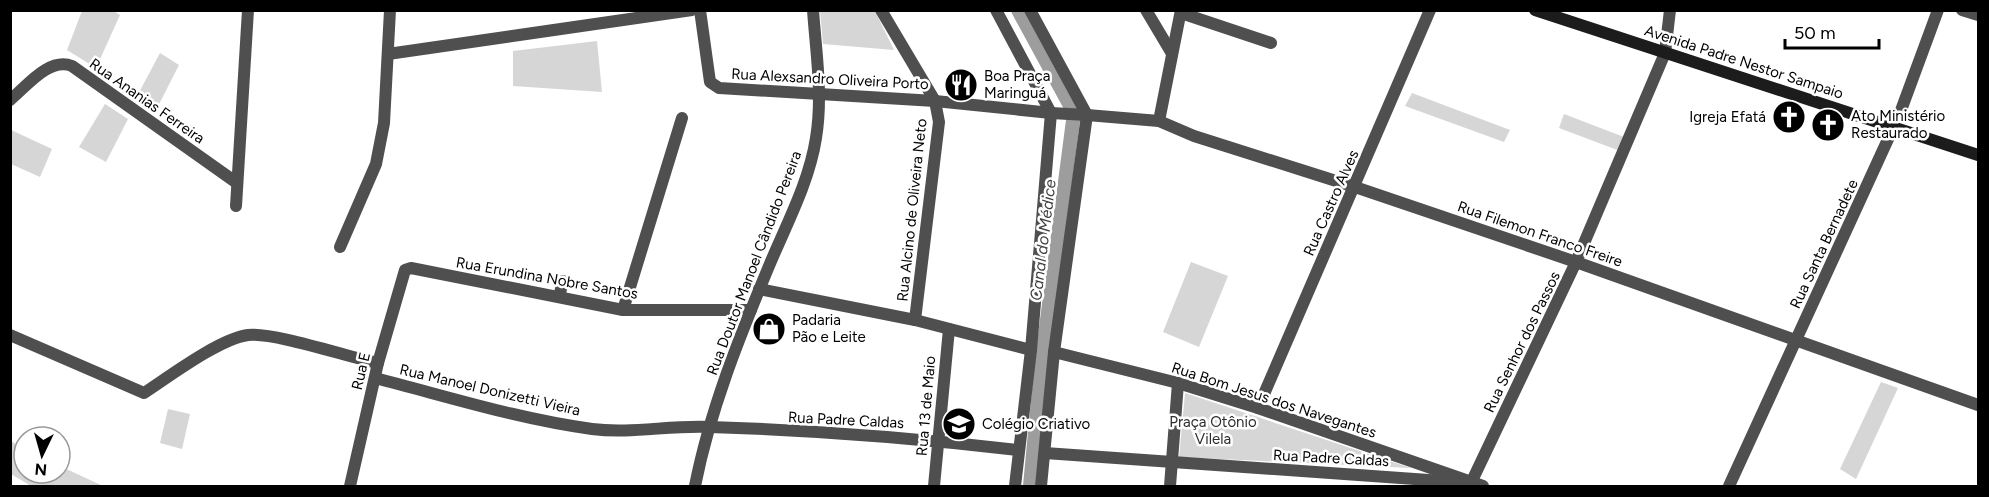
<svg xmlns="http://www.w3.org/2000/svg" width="1989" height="497" font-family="Figtree,sans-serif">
  <rect width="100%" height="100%" fill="#fff"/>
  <!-- green -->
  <g fill="#d6d6d6">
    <polygon points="82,11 114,11 120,15 96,68 67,50"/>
    <polygon points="820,11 875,11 894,50 823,44"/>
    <polygon points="597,41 602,92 513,86 513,51"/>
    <polygon points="160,53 179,65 155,112 135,100"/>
    <polygon points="1412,93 1510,130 1504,142 1405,106"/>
    <polygon points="105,104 128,119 106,162 79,147"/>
    <polygon points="1564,114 1624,137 1620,151 1559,128"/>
    <polygon points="11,130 52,149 40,177 11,164"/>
    <polygon points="1191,262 1228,276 1199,347 1163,332"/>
    <polygon points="1881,382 1898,388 1856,479 1840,469"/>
    <polygon points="1185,393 1411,468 1179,457"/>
    <polygon points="168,409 190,414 182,449 160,443"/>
    <polygon points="11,441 24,449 24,473 60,473 60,466 103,486 31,486 11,474"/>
  </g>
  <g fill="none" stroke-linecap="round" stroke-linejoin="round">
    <!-- canal -->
    <polyline stroke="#9d9d9d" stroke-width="14" points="1018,10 1074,113 1042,358 1030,486"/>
    <!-- minor -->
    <g stroke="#4f4f4f" stroke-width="12">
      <polyline points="700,10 710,82 719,88 935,101 1051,113"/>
      <polyline points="881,10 935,101 939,122 915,320"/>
      <polyline points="1146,10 1171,52"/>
      <polyline points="1962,10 1978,15"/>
      <polyline points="1181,13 1271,43"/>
      <polyline points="388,54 692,10"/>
      <path d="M10,100C27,86 49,57 72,66L237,183"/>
      <polyline points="1087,115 1159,121 1194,136 1355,187 1576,262 1978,405"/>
      <polyline points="1159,121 1181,10"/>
      <polyline points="236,206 248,10"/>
      <polyline points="340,247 376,164 384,123 390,10"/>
      <polyline points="759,289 915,320 1031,350"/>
      <polyline points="559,297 563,281"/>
      <polyline points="623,310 682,118"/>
      <path d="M10,335L144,393C170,376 219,339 248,335C274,332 348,357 378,363"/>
      <polyline points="1054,352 1178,383 1258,408 1483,486"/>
      <path d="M375,378C446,396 518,419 592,429C631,434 670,425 710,427C813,430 916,438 1018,450"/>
      <polyline points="1258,408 1430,10"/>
      <polyline points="1045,453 1471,483 1576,262 1665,53 1670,10"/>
      <polyline points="350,486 378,363 405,270 411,268 623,310 751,310"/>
      <path d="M695,486C710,410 739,338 769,266C786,225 809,183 816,138C823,95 816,53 813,10"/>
      <polyline points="934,486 949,329"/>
      <polyline points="1170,486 1178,383"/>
      <polyline points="1729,486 1900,113 1938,10"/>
    </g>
    <!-- tertiary -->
    <g stroke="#4f4f4f" stroke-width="12">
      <polyline points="996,10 1051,113 1031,350 1015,486"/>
      <polyline points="1030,10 1087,115 1054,352 1041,486"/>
      <polyline points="1051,113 1087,115"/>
    </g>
    <!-- secondary -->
    <polyline stroke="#1c1c1c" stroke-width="12" points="1535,10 1978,155"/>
  </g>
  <!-- icons -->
  <defs>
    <symbol id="restaurant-disc" viewBox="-11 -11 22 22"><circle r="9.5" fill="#000" stroke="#fff"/><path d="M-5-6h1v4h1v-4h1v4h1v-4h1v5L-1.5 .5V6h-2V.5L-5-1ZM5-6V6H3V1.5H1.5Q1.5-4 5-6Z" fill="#fff"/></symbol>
    <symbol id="church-disc" viewBox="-11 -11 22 22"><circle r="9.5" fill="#000" stroke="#fff"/><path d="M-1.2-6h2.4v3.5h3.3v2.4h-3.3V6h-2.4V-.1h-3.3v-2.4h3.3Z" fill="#fff"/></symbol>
    <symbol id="shop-disc" viewBox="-11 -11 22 22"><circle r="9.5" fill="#000" stroke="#fff"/><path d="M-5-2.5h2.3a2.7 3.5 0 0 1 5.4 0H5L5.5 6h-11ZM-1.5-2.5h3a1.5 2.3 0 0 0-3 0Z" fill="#fff"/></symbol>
    <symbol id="school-disc" viewBox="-11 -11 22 22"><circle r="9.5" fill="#000" stroke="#fff"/><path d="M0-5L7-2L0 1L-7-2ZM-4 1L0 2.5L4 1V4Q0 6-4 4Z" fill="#fff"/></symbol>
  </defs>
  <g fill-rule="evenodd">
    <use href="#restaurant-disc" x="942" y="66" width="38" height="38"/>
    <use href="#church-disc" x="1770" y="98" width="38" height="38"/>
    <use href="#church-disc" x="1809" y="106" width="38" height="38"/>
    <use href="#shop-disc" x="750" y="310" width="38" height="38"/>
    <use href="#school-disc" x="940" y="405" width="38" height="38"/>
  </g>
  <g text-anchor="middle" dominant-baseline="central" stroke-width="5" stroke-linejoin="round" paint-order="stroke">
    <!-- street labels -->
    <g font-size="15" fill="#000" stroke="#fff">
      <text transform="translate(1744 62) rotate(18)">Avenida Padre Nestor Sampaio</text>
      <text transform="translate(830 79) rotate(3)">Rua Alexsandro Oliveira Porto</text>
      <text transform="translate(147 101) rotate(35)">Rua Ananias Ferreira</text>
      <text transform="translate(1331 203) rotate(-66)">Rua Castro Alves</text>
      <text transform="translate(912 210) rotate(-84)">Rua Alcino de Oliveira Neto</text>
      <text transform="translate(1540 234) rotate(19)">Rua Filemon Franco Freire</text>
      <text transform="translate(1824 244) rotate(-65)">Rua Santa Bernadete</text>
      <text transform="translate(754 263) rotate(-69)">Rua Doutor Manoel Cândido Pereira</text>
      <text transform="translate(547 278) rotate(10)">Rua Erundina Nobre Santos</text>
      <text transform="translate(1522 342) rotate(-64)">Rua Senhor dos Passos</text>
      <text transform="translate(361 371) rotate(-77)">Rua E</text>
      <text transform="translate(490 390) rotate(13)">Rua Manoel Donizetti Vieira</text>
      <text transform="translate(1274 400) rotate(18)">Rua Bom Jesus dos Navegantes</text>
      <text transform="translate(926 406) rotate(-85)">Rua 13 de Maio</text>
      <text transform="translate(846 420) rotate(3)">Rua Padre Caldas</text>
      <text transform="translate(1331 458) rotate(3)">Rua Padre Caldas</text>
    </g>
    <!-- poi labels -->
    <g font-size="15" fill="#000" stroke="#fff" text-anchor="start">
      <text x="984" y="76">Boa Praça<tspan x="984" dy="17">Maringuá</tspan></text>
      <text x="1851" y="116">Ato Ministério<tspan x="1851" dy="17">Restaurado</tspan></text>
      <text x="1766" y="117" text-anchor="end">Igreja Efatá</text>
      <text x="792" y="320">Padaria<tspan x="792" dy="17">Pão e Leite</tspan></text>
      <text x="982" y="424">Colégio Criativo</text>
    </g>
    <!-- park labels -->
    <g font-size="15" fill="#2d2d2d" stroke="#fff">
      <text x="1213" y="422">Praça Otônio<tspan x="1213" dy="17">Vilela</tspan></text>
    </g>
    <!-- water labels -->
    <g font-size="16" font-style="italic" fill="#3e3e3e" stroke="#fff">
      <text transform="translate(1043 240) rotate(-83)">Canal do Médice</text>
    </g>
  </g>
  <!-- border -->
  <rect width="1989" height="497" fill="none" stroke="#000000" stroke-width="24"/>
  <!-- north arrow -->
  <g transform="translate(42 455) rotate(185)"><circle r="28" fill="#ffffff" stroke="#999999" stroke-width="1.5"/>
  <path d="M0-4.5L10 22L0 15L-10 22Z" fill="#000000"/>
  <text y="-9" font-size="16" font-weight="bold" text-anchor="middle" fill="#000000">N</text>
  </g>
  <!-- scale -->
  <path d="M1785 39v9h94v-9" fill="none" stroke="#000000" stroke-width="3"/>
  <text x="1794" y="39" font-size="18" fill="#000000" stroke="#ffffff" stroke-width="4.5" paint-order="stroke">50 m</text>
</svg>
